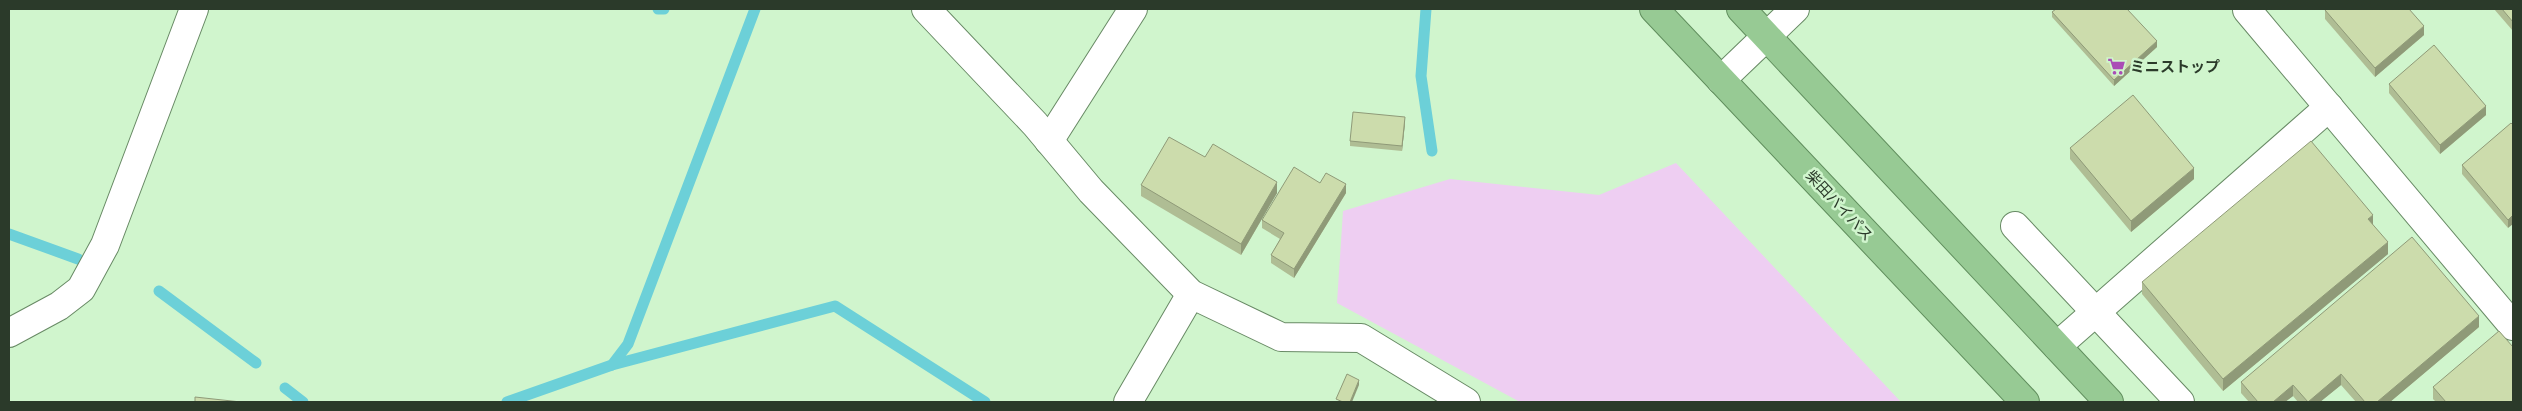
<svg xmlns="http://www.w3.org/2000/svg" width="2522" height="411" font-family="Lato,'Noto Sans JP',sans-serif">
  <rect width="100%" height="100%" fill="#d0f5cd"/>
  <!-- green -->
  <polygon fill="#eecef2" points="1676,163 1901,402 1520,402 1337,303 1343,211 1450,179 1599,195"/>
  <g fill="none" stroke-linecap="round" stroke-linejoin="round">
    <!-- stream -->
    <g stroke="#6cd0d8" stroke-width="11">
      <polyline points="658,9 664,9"/>
      <polyline points="1426,9 1421,76 1432,151"/>
      <polyline points="9,234 78,259"/>
      <polyline points="159,291 256,363"/>
      <polyline points="612,365 835,306 985,402"/>
      <polyline points="285,388 303,402"/>
      <polyline points="507,402 612,365 628,344 755,9"/>
    </g>
    <defs>
      <g id="minor">
        <polyline points="926,9 1035,124 1091,191 1191,294 1281,337 1361,338 1466,402"/>
        <polyline points="2248,9 2247,10 2513,326"/>
        <polyline points="1049,141 1133,9"/>
        <polyline points="2015,226 2180,402"/>
        <polyline points="9,333 59,306 81,289 105,245 194,9"/>
        <polyline points="2057,346 2329,107"/>
        <polyline points="1128,402 1191,294"/>
      </g>
      <polyline id="secondary" points="1721,80 1795,9"/>
      <g id="trunk">
        <polyline points="1654,9 2025,402"/>
        <polyline points="1741,9 2109,402"/>
      </g>
    </defs>
    <!-- minor casing -->
    <use href="#minor" stroke="#688a65" stroke-width="30"/>
    <!-- secondary casing -->
    <use href="#secondary" stroke="#688a65" stroke-width="30"/>
    <!-- trunk casing -->
    <use href="#trunk" stroke="#608e5d" stroke-width="30"/>
    <!-- minor -->
    <use href="#minor" stroke="#fff" stroke-width="28"/>
    <!-- secondary -->
    <use href="#secondary" stroke="#fff" stroke-width="28"/>
    <!-- trunk -->
    <use href="#trunk" stroke="#97ca94" stroke-width="28"/>
  </g>
  <!-- wall -->
  <g fill="#afbd94">
    <polygon points="2494,9 2513,9 2513,31"/>
    <polygon points="2325,10 2424,35 2375,77 2325,19"/>
    <polygon points="2052,12 2157,47 2114,86 2052,17"/>
    <polygon points="2389,84 2486,115 2440,154 2389,93"/>
    <polygon points="1405,123 1402,151 1350,146 1350,141"/>
    <polygon points="2513,125 2508,228 2462,174 2462,165"/>
    <polygon points="2070,148 2194,179 2131,232 2070,159"/>
    <polygon points="1205,157 1277,193 1241,255 1141,196 1141,185"/>
    <polygon points="1320,183 1346,193 1294,278 1271,263 1271,255 1280,239 1262,228 1262,220"/>
    <polygon points="2373,225 2388,254 2223,391 2142,294 2142,282"/>
    <polygon points="2479,327 2390,402 2356,402 2341,385 2320,402 2298,402 2293,396 2285,402 2249,402 2241,393 2241,382"/>
    <polygon points="2433,387 2513,402 2436,402 2433,399"/>
  </g>
  <!-- shaded-wall -->
  <g fill="#8f9a78">
    <polygon points="2424,26 2424,35 2375,77 2375,68"/>
    <polygon points="2157,41 2157,47 2114,86 2114,80"/>
    <polygon points="2486,106 2486,115 2440,154 2440,145"/>
    <polygon points="1405,117 1405,123 1402,151 1402,146"/>
    <polygon points="2194,168 2194,179 2131,232 2131,221"/>
    <polygon points="1277,182 1277,193 1241,255 1241,244"/>
    <polygon points="1346,184 1346,193 1294,278 1294,269"/>
    <polygon points="2373,215 2373,227 2368,219"/>
    <polygon points="2513,215 2513,224 2508,228 2508,220"/>
    <polygon points="2388,242 2388,254 2223,391 2223,379"/>
    <polygon points="2479,316 2479,327 2390,402 2377,402"/>
    <polygon points="2341,374 2341,385 2320,402 2308,402"/>
    <polygon points="1359,380 1359,385 1352,402 1350,402"/>
    <polygon points="2293,385 2293,396 2285,402 2273,402"/>
  </g>
  <!-- building -->
  <g fill="#ccdcac" stroke="#8f9a78">
    <polygon points="2056,9 2127,9 2157,41 2114,80 2052,12"/>
    <polygon points="2326,9 2409,9 2424,26 2375,68 2325,10"/>
    <polygon points="2502,9 2513,9 2513,22"/>
    <polygon points="2434,45 2486,106 2440,145 2389,84"/>
    <polygon points="2133,95 2194,168 2131,221 2070,148"/>
    <polygon points="1353,112 1405,117 1402,146 1350,141"/>
    <polygon points="2511,123 2513,125 2513,215 2508,220 2462,165"/>
    <polygon points="1169,137 1205,157 1213,144 1277,182 1241,244 1141,185"/>
    <polygon points="2311,141 2373,215 2368,219 2388,242 2223,379 2142,282"/>
    <polygon points="1294,167 1320,183 1326,173 1346,184 1294,269 1271,255 1284,233 1262,220"/>
    <polygon points="2412,237 2479,316 2377,402 2365,402 2341,374 2308,402 2293,385 2273,402 2258,402 2241,382"/>
    <polygon points="2499,331 2513,347 2513,402 2446,402 2433,387"/>
    <polygon points="1347,374 1359,380 1350,402 1343,402 1336,399"/>
    <polygon points="195,397 241,402 195,402"/>
  </g>
  <!-- icons -->
  <defs>
    <symbol id="supermarket-bare" viewBox="-9 -9 18 18"><path d="M-6-5.5h2.5l.6 2H6L4.5 2H-2.5L-4.4-4H-6ZM-1.5 3.2a1.3 1.3 0 1 0 .1 0ZM3 3.2a1.3 1.3 0 1 0 .1 0Z" fill="#aa4db6" stroke="#d0f5cd" stroke-width="2.5" paint-order="stroke"/></symbol>
  </defs>
  <g fill-rule="evenodd">
    <use href="#supermarket-bare" x="2104" y="54" width="25" height="25"/>
  </g>
  <g text-anchor="middle" dominant-baseline="central" stroke-width="5" stroke-linejoin="round" paint-order="stroke">
    <!-- poi labels -->
    <g font-size="15" font-weight="bold" fill="#2b3a2a" stroke="#d0f5cd" text-anchor="start">
      <text x="2130" y="66">ミニストップ</text>
    </g>
    <!-- street labels -->
    <g font-size="15" fill="#2b3a2a" stroke="#d0f5cd">
      <text transform="translate(1840 205) rotate(47)">柴田バイパス</text>
    </g>
  </g>
  <!-- border -->
  <rect width="2522" height="411" fill="none" stroke="#2b3a2a" stroke-width="20"/>
</svg>
